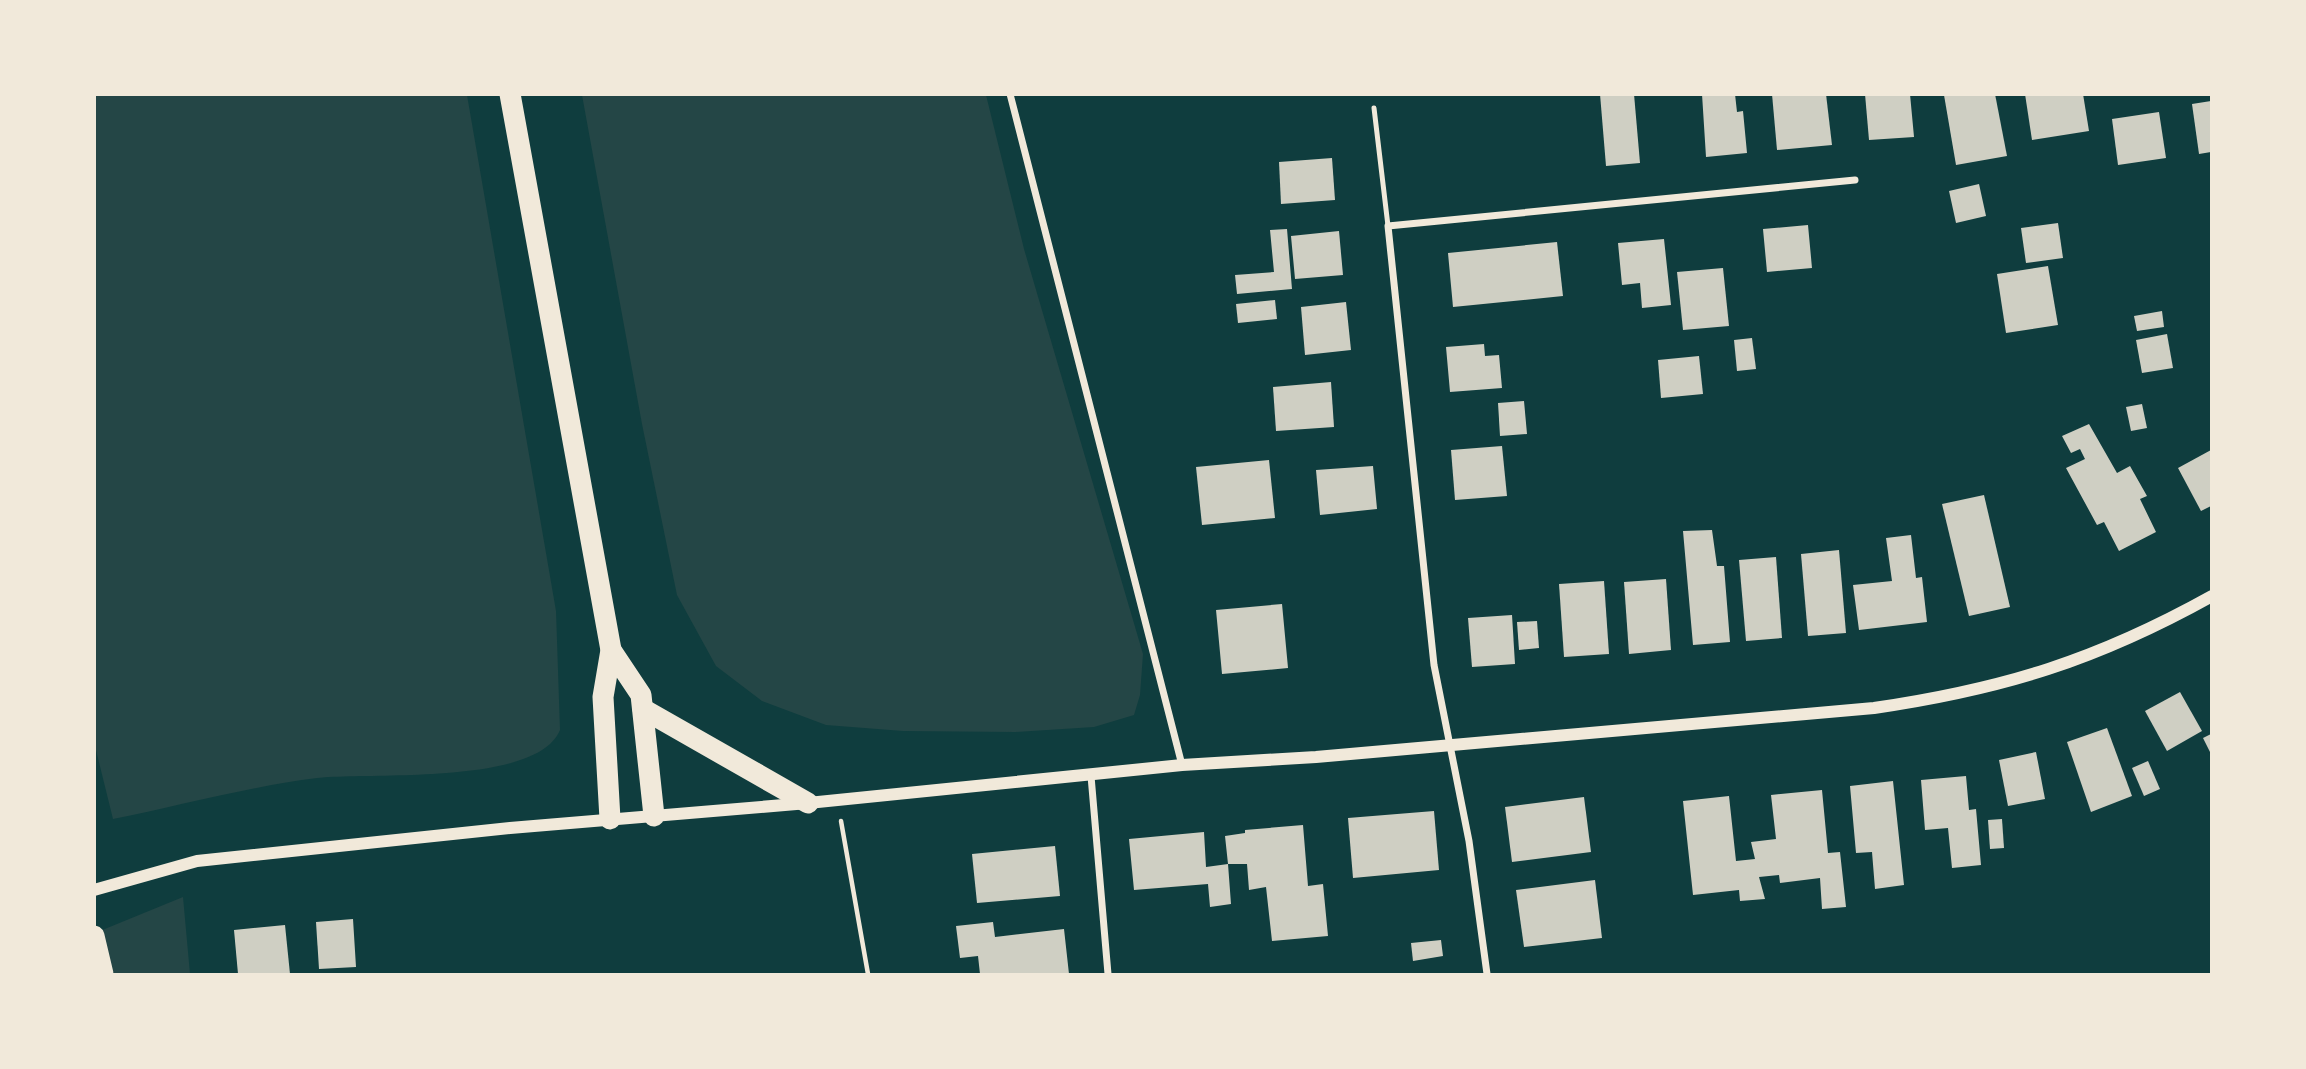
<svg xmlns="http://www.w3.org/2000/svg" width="2306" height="1069" font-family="'Noto Serif',serif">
  <rect width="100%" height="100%" fill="#0f3d3e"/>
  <!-- green -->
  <g fill="#244646">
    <path d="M94,95H467L556,611L560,730C537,786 370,772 317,778C252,786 178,806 113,819L94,742Z"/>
    <polygon points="582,95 986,95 1024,249 1143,654 1140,695 1134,715 1094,727 1016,732 903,731 826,725 762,701 716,666 677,595 642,424"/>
    <polygon points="183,897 190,974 95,974 95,933"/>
  </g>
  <!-- building -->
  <g fill="#cfcfc3">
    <polygon points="1600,94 1634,94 1640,163 1606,166"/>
    <polygon points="1702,94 1735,94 1737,112 1743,111 1747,153 1706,157"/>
    <polygon points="1772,94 1826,94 1832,145 1777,150"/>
    <polygon points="1865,94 1910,94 1914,137 1869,140"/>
    <polygon points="1946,94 1995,94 2007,156 1956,165 1944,95"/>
    <polygon points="2025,94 2083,94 2089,131 2032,140"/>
    <polygon points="2211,101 2211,152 2199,154 2192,104"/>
    <polygon points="2159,112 2166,158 2118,165 2112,119"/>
    <polygon points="1332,158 1335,200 1281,204 1279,162"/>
    <polygon points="1979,184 1986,216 1956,223 1949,191"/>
    <polygon points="2058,223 2063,258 2026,263 2021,228"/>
    <polygon points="1808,225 1812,268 1767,272 1763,229"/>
    <polygon points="1287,229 1292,289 1237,294 1235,275 1274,272 1270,230"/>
    <polygon points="1339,231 1343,275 1295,279 1291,236"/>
    <polygon points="1664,239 1671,305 1642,308 1640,283 1622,285 1618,243"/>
    <polygon points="1557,242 1563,296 1453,307 1448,253"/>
    <polygon points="2048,266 2058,325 2006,333 1997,274"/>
    <polygon points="1723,268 1729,326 1683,330 1677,272"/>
    <polygon points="1275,300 1277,319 1238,323 1236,304"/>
    <polygon points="1346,302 1351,350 1305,355 1301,307"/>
    <polygon points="2162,311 2164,327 2137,331 2134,316"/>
    <polygon points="2167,334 2173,368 2142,373 2136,340"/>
    <polygon points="1752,338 1756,369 1737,371 1734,340"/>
    <polygon points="1484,344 1485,356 1499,355 1502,388 1450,392 1446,347"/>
    <polygon points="1699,356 1703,394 1661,398 1658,360"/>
    <polygon points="1331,382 1334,427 1276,431 1273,387"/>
    <polygon points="1524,401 1527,434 1500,436 1498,403"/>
    <polygon points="2142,404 2147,428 2131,431 2126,407"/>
    <polygon points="2089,424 2117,473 2130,466 2147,496 2140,499 2156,532 2119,551 2104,522 2097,525 2066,468 2085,459 2080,449 2071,453 2062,436"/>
    <polygon points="1502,446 1507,496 1455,500 1451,450"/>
    <polygon points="2211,450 2211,506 2201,511 2178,468"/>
    <polygon points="1269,460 1275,518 1202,525 1196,467"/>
    <polygon points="1373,466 1377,509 1320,515 1316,470"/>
    <polygon points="1984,495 2010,607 1969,616 1942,504"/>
    <polygon points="1712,530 1717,566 1724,566 1730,642 1693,645 1683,531"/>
    <polygon points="1911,535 1916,578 1922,577 1927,622 1859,630 1853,585 1892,581 1886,538"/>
    <polygon points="1839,550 1846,633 1808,636 1801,554"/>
    <polygon points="1776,557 1782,638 1746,641 1739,560"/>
    <polygon points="1666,579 1671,650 1629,654 1624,582"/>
    <polygon points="1604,581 1609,654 1564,657 1559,584"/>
    <polygon points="1282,604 1288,668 1222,674 1216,610"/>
    <polygon points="1512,615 1515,664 1472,667 1468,618"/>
    <polygon points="1537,621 1539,648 1519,650 1517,622"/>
    <polygon points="2180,692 2202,731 2167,751 2145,711"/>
    <polygon points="2107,728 2132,796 2091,812 2067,742"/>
    <polygon points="2211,734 2211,754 2203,738"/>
    <polygon points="2036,752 2045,799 2008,806 1999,760"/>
    <polygon points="2148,761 2160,789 2144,796 2132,768"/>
    <polygon points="1966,776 1969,810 1976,809 1981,865 1952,868 1948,828 1925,830 1921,780"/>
    <polygon points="1893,781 1904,885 1875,889 1872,852 1856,853 1850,786"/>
    <polygon points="1822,790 1828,853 1840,852 1846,907 1822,909 1820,878 1780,883 1779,875 1759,877 1765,899 1740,901 1739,890 1693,895 1683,801 1729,796 1736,861 1755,859 1751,842 1776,839 1771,795"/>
    <polygon points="1584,797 1591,852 1512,862 1505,807"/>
    <polygon points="1434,811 1439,870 1353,878 1348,818"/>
    <polygon points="2002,819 2004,848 1990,849 1988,820"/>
    <polygon points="1303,825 1308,886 1323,884 1328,936 1272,941 1266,887 1249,890 1247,864 1228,864 1225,836 1245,833 1245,830"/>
    <polygon points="1204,832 1206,867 1228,864 1231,904 1210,907 1208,884 1134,890 1129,839"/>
    <polygon points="1055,846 1060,896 977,903 972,854"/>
    <polygon points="1595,880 1602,938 1524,947 1516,890"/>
    <polygon points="353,919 356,967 319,969 316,922"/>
    <polygon points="993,922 995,937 1064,929 1069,974 980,974 978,956 960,958 956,926"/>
    <polygon points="285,925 290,974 238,974 234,930"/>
    <polygon points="1441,940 1443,956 1413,961 1411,943"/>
  </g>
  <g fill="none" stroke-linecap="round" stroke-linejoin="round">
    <!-- path -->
    <polyline stroke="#f1e9da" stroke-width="4.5" points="841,821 868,974"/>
    <!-- service -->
    <polyline stroke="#f1e9da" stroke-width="5" points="1374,108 1388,226"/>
    <!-- minor -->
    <g stroke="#f1e9da" stroke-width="7">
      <polyline points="1010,94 1182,765"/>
      <polyline points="1091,776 1108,974"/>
      <polyline points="1487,974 1469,841 1434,665 1388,226 1855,180"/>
    </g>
    <!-- tertiary -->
    <path stroke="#f1e9da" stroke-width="12" d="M94,890L197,861L510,828L808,803L1182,765L1316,757L1874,708C2004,689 2097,660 2212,596"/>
    <!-- motorway -->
    <g stroke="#f1e9da" stroke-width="21">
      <polyline points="510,94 611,650 603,697 610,819"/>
      <polyline points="611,650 641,695 654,816"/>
      <polyline points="643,709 808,803"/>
      <polyline points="94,936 103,974"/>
    </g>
  </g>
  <!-- border -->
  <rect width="2306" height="1069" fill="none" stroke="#f1e9da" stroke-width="192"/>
</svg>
